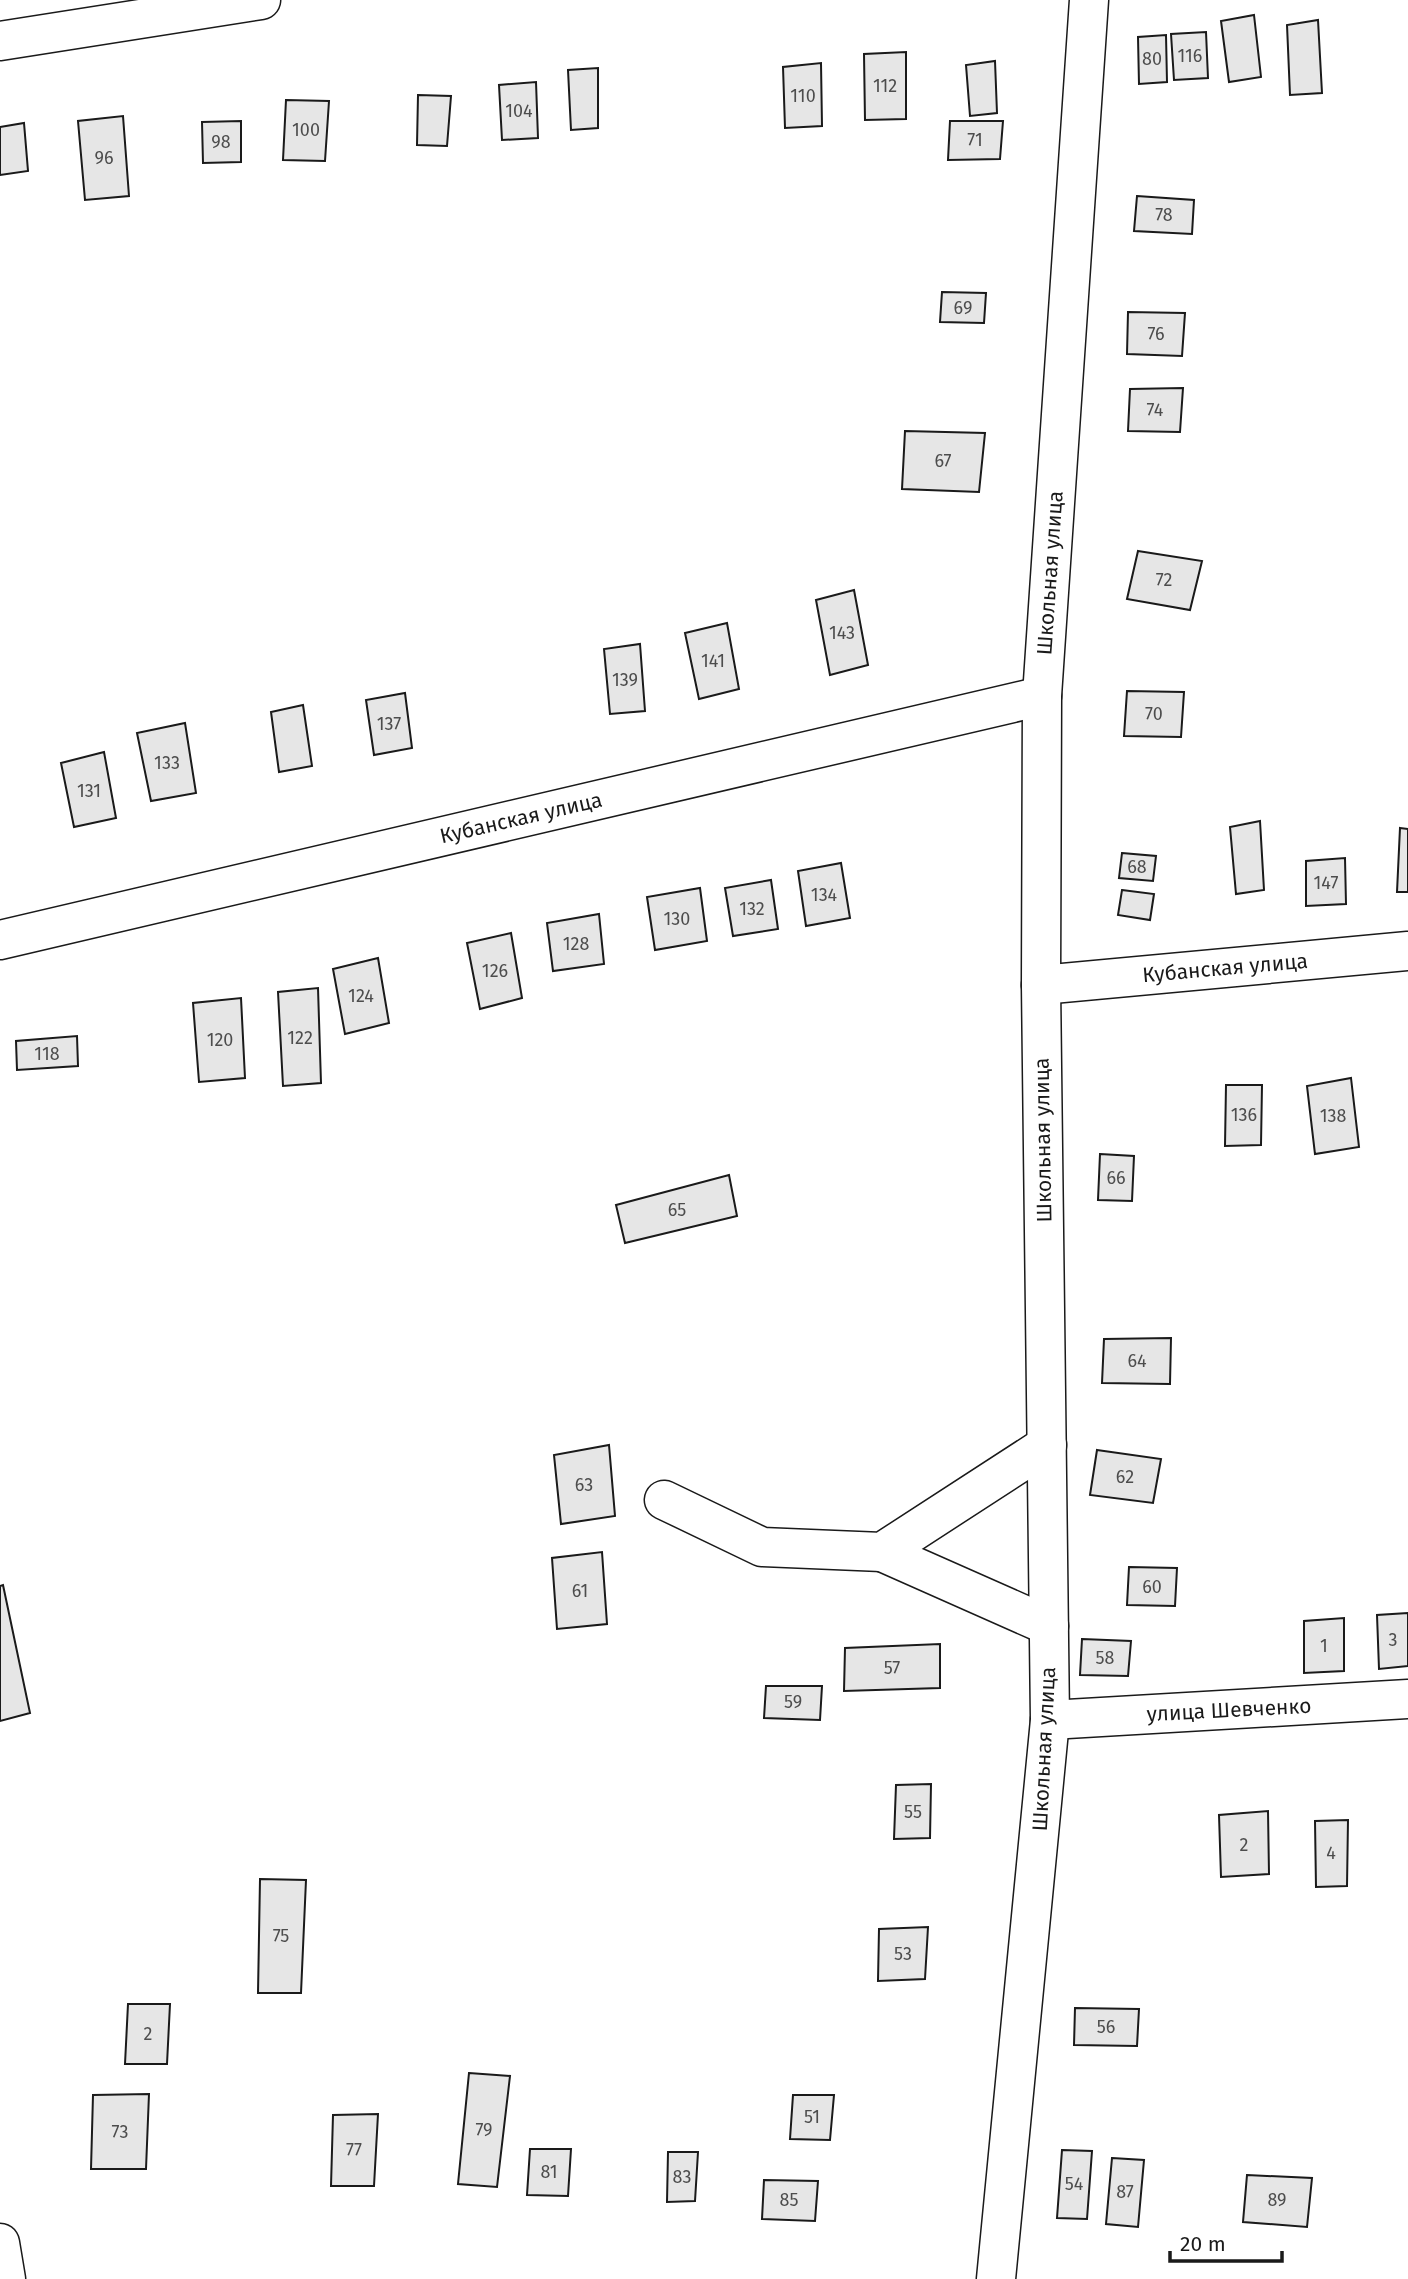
<svg xmlns="http://www.w3.org/2000/svg" width="1408" height="2279" font-family="'Fira Sans',sans-serif">
  <rect width="100%" height="100%" fill="#fff"/>
  <!-- building -->
  <g fill="#e6e6e6" stroke="#1a1a1a" stroke-width="2">
    <polygon points="1254,15 1261,77 1229,82 1221,21"/>
    <polygon points="1318,20 1322,93 1290,95 1287,25"/>
    <polygon points="1206,32 1208,78 1174,80 1171,34"/>
    <polygon points="1166,35 1167,82 1139,84 1138,37"/>
    <polygon points="906,52 906,119 865,120 864,54"/>
    <polygon points="995,61 997,113 970,116 966,65"/>
    <polygon points="821,63 822,126 785,128 783,67"/>
    <polygon points="598,68 598,128 571,130 568,70"/>
    <polygon points="536,82 538,138 502,140 499,85"/>
    <polygon points="418,95 451,96 447,146 417,145"/>
    <polygon points="286,100 329,101 325,161 283,160"/>
    <polygon points="123,116 129,196 85,200 78,121"/>
    <polygon points="241,121 241,162 203,163 202,122"/>
    <polygon points="950,121 1003,121 1000,159 948,160"/>
    <polygon points="24,123 28,171 0,175 0,127"/>
    <polygon points="1137,196 1194,200 1192,234 1134,231"/>
    <polygon points="942,292 986,293 984,323 940,322"/>
    <polygon points="1128,312 1185,313 1182,356 1127,354"/>
    <polygon points="1183,388 1180,432 1128,431 1130,389"/>
    <polygon points="905,431 985,433 979,492 902,489"/>
    <polygon points="1138,551 1202,561 1190,610 1127,599"/>
    <polygon points="854,590 868,665 830,675 816,600"/>
    <polygon points="727,623 739,689 699,699 685,633"/>
    <polygon points="640,644 645,711 610,714 604,649"/>
    <polygon points="1127,691 1184,692 1181,737 1124,736"/>
    <polygon points="405,693 412,748 374,755 366,700"/>
    <polygon points="303,705 312,766 279,772 271,712"/>
    <polygon points="185,723 196,793 151,801 137,733"/>
    <polygon points="104,752 116,818 74,827 61,763"/>
    <polygon points="1260,821 1264,890 1236,894 1230,827"/>
    <polygon points="1400,828 1408,829 1408,892 1397,892"/>
    <polygon points="1122,853 1156,856 1153,881 1119,878"/>
    <polygon points="1345,858 1346,904 1306,906 1306,861"/>
    <polygon points="841,863 850,918 806,926 798,871"/>
    <polygon points="771,880 778,929 733,936 725,888"/>
    <polygon points="700,888 707,941 655,950 647,897"/>
    <polygon points="1122,890 1154,894 1150,920 1118,915"/>
    <polygon points="599,914 604,964 553,971 547,923"/>
    <polygon points="511,933 522,998 480,1009 467,943"/>
    <polygon points="378,958 389,1023 345,1034 333,969"/>
    <polygon points="318,988 321,1083 283,1086 278,992"/>
    <polygon points="241,998 245,1078 199,1082 193,1003"/>
    <polygon points="77,1036 78,1066 17,1070 16,1041"/>
    <polygon points="1351,1078 1359,1147 1315,1154 1307,1086"/>
    <polygon points="1226,1085 1262,1085 1261,1145 1225,1146"/>
    <polygon points="1100,1154 1134,1156 1132,1201 1098,1200"/>
    <polygon points="729,1175 737,1216 625,1243 616,1205"/>
    <polygon points="1171,1338 1170,1384 1102,1383 1104,1339"/>
    <polygon points="609,1445 615,1516 561,1524 554,1455"/>
    <polygon points="1097,1450 1161,1459 1153,1503 1090,1495"/>
    <polygon points="602,1552 607,1624 557,1629 552,1558"/>
    <polygon points="1129,1567 1177,1568 1175,1606 1127,1605"/>
    <polygon points="3,1585 30,1713 0,1721 0,1586"/>
    <polygon points="1408,1613 1408,1666 1379,1669 1377,1615"/>
    <polygon points="1344,1618 1344,1671 1304,1673 1304,1621"/>
    <polygon points="1082,1639 1131,1641 1128,1676 1080,1675"/>
    <polygon points="940,1644 940,1688 844,1691 845,1648"/>
    <polygon points="766,1686 822,1686 820,1720 764,1718"/>
    <polygon points="931,1784 930,1838 894,1839 896,1785"/>
    <polygon points="1268,1811 1269,1874 1221,1877 1219,1815"/>
    <polygon points="1348,1820 1347,1886 1316,1887 1315,1821"/>
    <polygon points="260,1879 306,1880 301,1993 258,1993"/>
    <polygon points="928,1927 925,1979 878,1981 879,1929"/>
    <polygon points="128,2004 170,2004 167,2064 125,2064"/>
    <polygon points="1075,2008 1139,2009 1137,2046 1074,2045"/>
    <polygon points="469,2073 510,2076 497,2187 458,2184"/>
    <polygon points="149,2094 146,2169 91,2169 93,2095"/>
    <polygon points="793,2095 834,2095 830,2140 790,2139"/>
    <polygon points="378,2114 374,2186 331,2186 333,2115"/>
    <polygon points="530,2149 571,2149 568,2196 527,2195"/>
    <polygon points="1062,2150 1092,2151 1087,2219 1057,2218"/>
    <polygon points="668,2152 698,2152 695,2201 667,2202"/>
    <polygon points="1112,2158 1144,2160 1138,2227 1106,2224"/>
    <polygon points="1247,2175 1312,2178 1307,2227 1243,2222"/>
    <polygon points="764,2180 818,2181 815,2221 762,2219"/>
  </g>
  <g fill="none" stroke-linecap="round" stroke-linejoin="round">
    <defs>
      <g id="minor">
        <polyline points="0,41 261,0"/>
        <polyline points="0,940 1042,696"/>
        <polyline points="1041,985 1408,951"/>
        <polyline points="664,1500 762,1547 882,1552 1047,1445"/>
        <polyline points="882,1552 1049,1626"/>
        <polyline points="1050,1720 1408,1699"/>
        <polyline points="0,2243 6,2279"/>
        <polyline points="996,2279 1050,1720 1041,985 1042,696 1089,0"/>
      </g>
    </defs>
    <!-- minor casing -->
    <use href="#minor" stroke="#1a1a1a" stroke-width="41"/>
    <!-- minor -->
    <use href="#minor" stroke="#fff" stroke-width="38"/>
  </g>
  <g text-anchor="middle" dominant-baseline="central" stroke-width="5" stroke-linejoin="round" paint-order="stroke">
    <!-- number labels -->
    <g font-size="18" fill="#4d4d4d">
      <text x="1190" y="56">116</text>
      <text x="1152" y="59">80</text>
      <text x="885" y="86">112</text>
      <text x="803" y="96">110</text>
      <text x="519" y="111">104</text>
      <text x="306" y="130">100</text>
      <text x="975" y="140">71</text>
      <text x="221" y="142">98</text>
      <text x="104" y="158">96</text>
      <text x="1164" y="215">78</text>
      <text x="963" y="308">69</text>
      <text x="1156" y="334">76</text>
      <text x="1155" y="410">74</text>
      <text x="943" y="461">67</text>
      <text x="1164" y="580">72</text>
      <text x="842" y="633">143</text>
      <text x="713" y="661">141</text>
      <text x="625" y="680">139</text>
      <text x="1154" y="714">70</text>
      <text x="389" y="724">137</text>
      <text x="167" y="763">133</text>
      <text x="89" y="791">131</text>
      <text x="1137" y="867">68</text>
      <text x="1326" y="883">147</text>
      <text x="824" y="895">134</text>
      <text x="752" y="909">132</text>
      <text x="677" y="919">130</text>
      <text x="576" y="944">128</text>
      <text x="495" y="971">126</text>
      <text x="361" y="996">124</text>
      <text x="300" y="1038">122</text>
      <text x="220" y="1040">120</text>
      <text x="47" y="1054">118</text>
      <text x="1244" y="1115">136</text>
      <text x="1333" y="1116">138</text>
      <text x="1116" y="1178">66</text>
      <text x="677" y="1210">65</text>
      <text x="1137" y="1361">64</text>
      <text x="1125" y="1477">62</text>
      <text x="584" y="1485">63</text>
      <text x="1152" y="1587">60</text>
      <text x="580" y="1591">61</text>
      <text x="1393" y="1640">3</text>
      <text x="1324" y="1646">1</text>
      <text x="1105" y="1658">58</text>
      <text x="892" y="1668">57</text>
      <text x="793" y="1702">59</text>
      <text x="913" y="1812">55</text>
      <text x="1244" y="1845">2</text>
      <text x="1331" y="1853">4</text>
      <text x="281" y="1936">75</text>
      <text x="903" y="1954">53</text>
      <text x="1106" y="2027">56</text>
      <text x="148" y="2034">2</text>
      <text x="812" y="2117">51</text>
      <text x="484" y="2130">79</text>
      <text x="120" y="2132">73</text>
      <text x="354" y="2150">77</text>
      <text x="549" y="2172">81</text>
      <text x="682" y="2177">83</text>
      <text x="1074" y="2184">54</text>
      <text x="1125" y="2192">87</text>
      <text x="789" y="2200">85</text>
      <text x="1277" y="2200">89</text>
    </g>
    <!-- street labels -->
    <g font-size="21" fill="#1a1a1a" stroke="#fff">
      <text transform="translate(1050 573) rotate(-86)">Школьная улица</text>
      <text transform="translate(521 818) rotate(-13)">Кубанская улица</text>
      <text transform="translate(1225 968) rotate(-5)">Кубанская улица</text>
      <text transform="translate(1043 1140) rotate(-91)">Школьная улица</text>
      <text transform="translate(1229 1710) rotate(-3)">улица Шевченко</text>
      <text transform="translate(1044 1749) rotate(-87)">Школьная улица</text>
    </g>
  </g>
  <!-- scale -->
  <path d="M1170 2251v10h112v-10" fill="none" stroke="#1a1a1a" stroke-width="3.5"/>
  <text x="1180" y="2251" font-size="21" fill="#1a1a1a" stroke="#ffffff" stroke-width="5" paint-order="stroke">20 m</text>
</svg>
